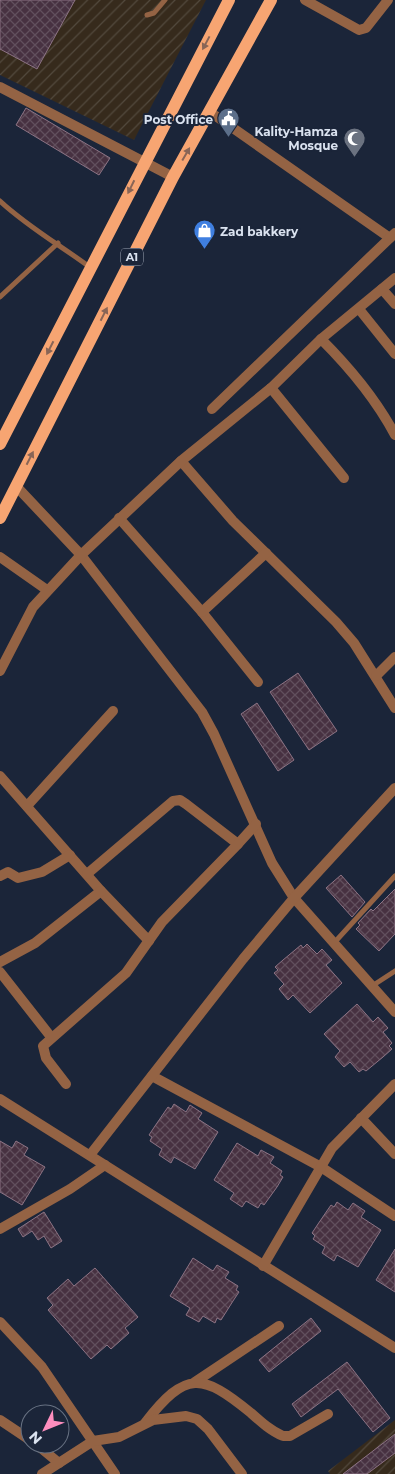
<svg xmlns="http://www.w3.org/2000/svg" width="395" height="1474" font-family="Montserrat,sans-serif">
  <defs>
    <pattern id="industrial-furrows" width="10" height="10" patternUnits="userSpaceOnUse" patternTransform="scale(1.25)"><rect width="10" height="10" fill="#362a1c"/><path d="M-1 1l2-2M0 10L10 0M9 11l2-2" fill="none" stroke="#52493d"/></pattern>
    <pattern id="building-cross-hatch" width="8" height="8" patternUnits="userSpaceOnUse" patternTransform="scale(1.25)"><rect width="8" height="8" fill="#473141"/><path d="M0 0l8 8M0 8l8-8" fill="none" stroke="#614f5d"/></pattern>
  </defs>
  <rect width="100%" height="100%" fill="#1b2539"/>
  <!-- industrial -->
  <g fill="url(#industrial-furrows)">
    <polygon points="0,0 206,0 134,140 0,75"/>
    <polygon points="395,1420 395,1474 330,1474 328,1471"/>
  </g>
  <!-- building -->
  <g fill="url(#building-cross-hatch)" stroke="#8c7384">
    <polygon points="0,0 75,0 37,69 0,49"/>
    <polygon points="26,108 110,158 99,175 16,125"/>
    <polygon points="298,673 337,731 309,750 270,692"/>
    <polygon points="257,703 294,760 278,771 241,714"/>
    <polygon points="341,875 365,902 352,917 326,888"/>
    <polygon points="395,889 395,934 379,951 356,929 360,925 358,923 371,909 373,911"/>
    <polygon points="307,944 317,954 322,949 332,960 326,965 342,983 310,1013 293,995 288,1000 279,989 284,984 274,973 278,970 275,967 283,960 301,945 303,948"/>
    <polygon points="357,1004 373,1022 378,1017 388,1028 383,1032 392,1043 389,1046 392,1049 383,1057 366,1071 363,1069 359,1072 350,1062 344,1067 335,1057 340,1051 324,1034"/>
    <polygon points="174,1104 186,1112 190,1105 202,1113 198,1119 218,1132 195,1169 174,1157 171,1163 159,1155 162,1149 150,1141 152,1137 149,1135 155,1126 168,1107 171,1109"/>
    <polygon points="0,1141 12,1148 16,1141 28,1148 24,1155 45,1167 22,1205 0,1192"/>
    <polygon points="237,1143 258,1156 261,1150 274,1157 270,1163 282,1171 280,1175 283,1177 277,1187 264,1205 261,1203 258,1208 246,1201 242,1207 230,1199 234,1193 214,1180"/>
    <polygon points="337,1202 348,1210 353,1203 365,1211 361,1217 381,1230 358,1267 337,1255 334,1261 322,1253 325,1247 313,1239 315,1236 312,1233 318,1224 331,1205 334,1207"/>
    <polygon points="44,1212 62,1241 51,1248 44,1236 38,1240 32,1231 23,1237 18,1229"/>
    <polygon points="395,1249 395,1292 376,1280"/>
    <polygon points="193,1258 213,1271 217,1265 229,1272 225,1278 238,1286 236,1290 239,1292 233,1301 221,1320 217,1318 215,1323 203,1316 199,1322 186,1315 190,1308 170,1296"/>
    <polygon points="95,1268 138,1317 125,1328 129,1333 111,1349 107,1345 91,1359 48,1310 53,1305 47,1298 68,1279 74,1286"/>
    <polygon points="311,1318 321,1331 269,1372 259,1360"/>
    <polygon points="347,1362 390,1418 373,1432 338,1389 301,1417 292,1404"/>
    <polygon points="395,1434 395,1453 367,1474 343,1474"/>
  </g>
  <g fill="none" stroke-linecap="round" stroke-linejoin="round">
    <!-- lane -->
    <g stroke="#946344" stroke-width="5">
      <polyline points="147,15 154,13 165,0"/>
      <path d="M0,201C28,227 60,245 91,268"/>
      <polyline points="0,297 58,243"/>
      <polyline points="334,943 395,876"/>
      <polyline points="372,986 395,971"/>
    </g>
    <!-- street -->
    <g stroke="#946344" stroke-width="10">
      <polyline points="305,0 359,30 366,28 388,0"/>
      <polyline points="0,87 173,177"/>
      <polyline points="210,112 390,238"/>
      <polyline points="382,289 395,304"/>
      <polyline points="359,309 395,354"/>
      <path d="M321,339C350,368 376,399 395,435"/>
      <polyline points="271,388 344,478"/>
      <polyline points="212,409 395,233"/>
      <polyline points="181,461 233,521 336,622 354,643 395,708"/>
      <polyline points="16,486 81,555 202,712 214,734 272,863 294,898 395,1012"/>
      <polyline points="119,518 202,612 258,682"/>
      <polyline points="0,557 47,590"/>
      <polyline points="202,612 266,553"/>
      <polyline points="0,671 33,607 81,555 181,461 271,388 321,339 395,278"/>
      <polyline points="376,676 395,657"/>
      <polyline points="0,776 101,891 149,941"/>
      <polyline points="27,806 113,711"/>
      <polyline points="87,874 173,801 180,800 186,804 238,844 256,824"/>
      <polyline points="0,876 8,872 18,878 42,872 70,855"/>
      <polyline points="0,962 35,943 101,891"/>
      <polyline points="0,972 51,1037"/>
      <polyline points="152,1076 321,1167 395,1216"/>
      <polyline points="66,1084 46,1058 43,1046 126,973 162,922 238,844"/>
      <polyline points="0,1099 395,1348"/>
      <polyline points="361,1118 395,1154"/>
      <polyline points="90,1155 243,959 294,898 395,788"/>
      <polyline points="0,1229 70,1189 105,1165"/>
      <polyline points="263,1266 332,1148 395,1084"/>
      <polyline points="0,1322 42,1367 115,1474"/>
      <polyline points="195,1382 279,1326"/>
      <polyline points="0,1420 30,1440"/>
      <path d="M145,1423C186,1370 202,1373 251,1413C261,1422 271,1431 283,1436H290L328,1414"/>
      <polyline points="36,1444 59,1463"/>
      <polyline points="42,1474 93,1441 119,1437 153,1420 186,1416 197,1419 208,1429 242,1474"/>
    </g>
    <!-- primary -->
    <g stroke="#f7a572" stroke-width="12">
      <polyline points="0,444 229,0"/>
      <polyline points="0,518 173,177 271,0"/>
    </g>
  </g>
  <!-- one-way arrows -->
  <defs><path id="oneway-solid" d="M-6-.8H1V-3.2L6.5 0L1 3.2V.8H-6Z" transform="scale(1.25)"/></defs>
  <g fill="#896556">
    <use href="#oneway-solid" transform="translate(206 43) rotate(118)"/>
    <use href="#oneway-solid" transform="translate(186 154) rotate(-60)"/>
    <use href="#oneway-solid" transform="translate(131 187) rotate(116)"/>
    <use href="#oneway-solid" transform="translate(104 314) rotate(-63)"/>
    <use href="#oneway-solid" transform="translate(50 348) rotate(117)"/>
    <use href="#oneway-solid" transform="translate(30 458) rotate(-63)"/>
  </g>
  <!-- icons -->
  <defs>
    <symbol id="civic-pin" viewBox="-11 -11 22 30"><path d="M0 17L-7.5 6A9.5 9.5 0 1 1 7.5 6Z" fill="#5c6f8a" stroke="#1b2539"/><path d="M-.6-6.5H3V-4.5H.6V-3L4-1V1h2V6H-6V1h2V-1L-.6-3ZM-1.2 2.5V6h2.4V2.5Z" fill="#fff"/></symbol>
    <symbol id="mosque-pin" viewBox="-11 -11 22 30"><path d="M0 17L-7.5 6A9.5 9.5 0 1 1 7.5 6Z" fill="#6b7280" stroke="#1b2539"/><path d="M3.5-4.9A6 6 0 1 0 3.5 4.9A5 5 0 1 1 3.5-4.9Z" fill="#fff"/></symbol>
    <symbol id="shop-pin" viewBox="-11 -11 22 30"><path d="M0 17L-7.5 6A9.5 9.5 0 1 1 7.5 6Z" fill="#3f7fe0" stroke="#1b2539"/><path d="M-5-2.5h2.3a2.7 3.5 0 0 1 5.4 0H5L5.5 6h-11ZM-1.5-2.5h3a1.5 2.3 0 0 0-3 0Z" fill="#fff"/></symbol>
  </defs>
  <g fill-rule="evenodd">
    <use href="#civic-pin" x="216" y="106" width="25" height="34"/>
    <use href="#mosque-pin" x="342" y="126" width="25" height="34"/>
    <use href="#shop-pin" x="192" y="218" width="25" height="34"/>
  </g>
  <g text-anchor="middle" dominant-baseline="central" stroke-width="4" stroke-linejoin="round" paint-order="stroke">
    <!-- shield labels -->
    <rect fill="#1b2539" stroke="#a1a9b8" stroke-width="1" x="121" y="248.5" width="22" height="17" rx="4"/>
    <g font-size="11" font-weight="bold" fill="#dae2ef">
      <text x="132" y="257">A1</text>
    </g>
    <!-- poi labels -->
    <g font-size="12" font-weight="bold" fill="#dae2ef" stroke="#1b2539" text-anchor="end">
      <text x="213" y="119">Post Office</text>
      <text x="338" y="131">Kality-Hamza<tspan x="338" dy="14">Mosque</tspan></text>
      <text x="220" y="231" text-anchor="start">Zad bakkery</text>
    </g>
  </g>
  <!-- north arrow -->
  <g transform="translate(45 1429) rotate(227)"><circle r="24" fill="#1b2539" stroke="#677182"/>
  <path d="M0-4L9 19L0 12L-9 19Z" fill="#fd8ebe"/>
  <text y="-8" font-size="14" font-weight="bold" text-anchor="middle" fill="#dae2ef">N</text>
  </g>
</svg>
